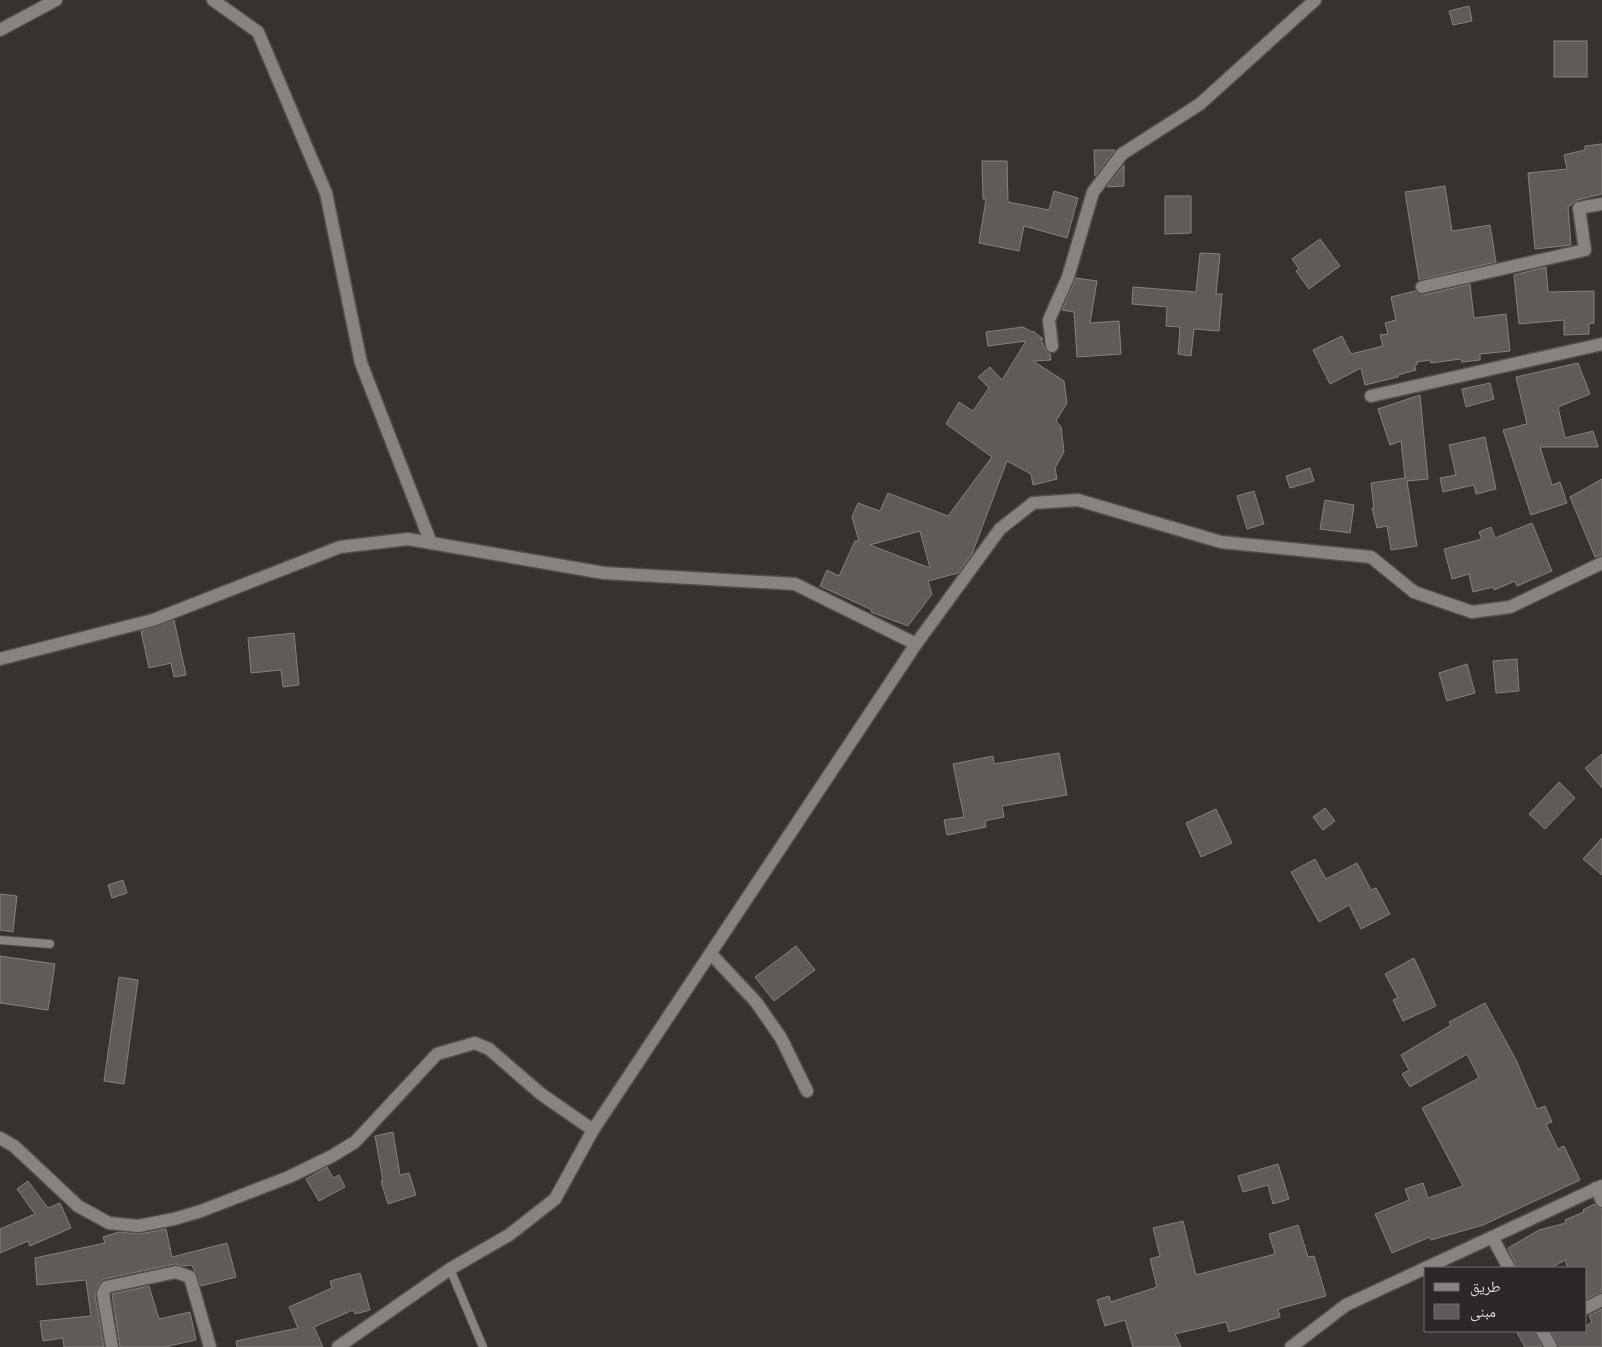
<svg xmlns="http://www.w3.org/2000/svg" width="1602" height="1347" font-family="Montserrat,'Noto Naskh Arabic',sans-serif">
  <rect width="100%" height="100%" fill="#363230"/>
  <!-- building -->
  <g fill="#5e5b58" stroke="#84817e" fill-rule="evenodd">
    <polygon points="1469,6 1472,21 1453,25 1449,11"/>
    <rect x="1554" y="41" width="33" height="36"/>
    <polygon points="1602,144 1602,194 1577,200 1568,207 1571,245 1535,249 1528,173 1567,169 1564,155 1585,150 1585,146"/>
    <polygon points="1094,150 1115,150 1095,176"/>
    <polygon points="982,161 1007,161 1008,202 1049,210 1054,191 1078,198 1067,238 1024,226 1019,251 979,243 986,199 983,199"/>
    <polygon points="1124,165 1124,186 1107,187"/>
    <polygon points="1445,186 1452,231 1490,225 1496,262 1419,280 1405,192"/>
    <polygon points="1165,196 1191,196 1191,233 1165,234"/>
    <polygon points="1320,239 1340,266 1309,289 1296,271 1299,269 1292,259"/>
    <polygon points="1200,253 1220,254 1216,294 1222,294 1219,331 1194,329 1191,356 1178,354 1180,327 1166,326 1167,307 1132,304 1133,287 1196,292"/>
    <polygon points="1546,267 1548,292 1594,291 1594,323 1589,324 1589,334 1564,335 1564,320 1519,324 1514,275"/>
    <polygon points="1076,278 1097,281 1090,323 1119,321 1121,354 1077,357 1074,312 1062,310"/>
    <polygon points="1470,284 1474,318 1506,314 1510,351 1480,354 1480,360 1462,362 1461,359 1431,363 1430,360 1417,362 1417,365 1414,365 1416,370 1398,375 1398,377 1365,385 1361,368 1330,384 1313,350 1342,336 1351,354 1383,346 1380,335 1388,334 1385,323 1396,320 1391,297 1415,291 1424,295"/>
    <path d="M1023,327L1032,332L1033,331L1043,339H1041L1045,350L1050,354L1051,360L1033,361L1064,381L1067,403L1056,421L1061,427L1064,452L1055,468L1057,479L1033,485L1031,474L1007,461L972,554L958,573L928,581L932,594L908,626L871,612L872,610L820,586L827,570L839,576L855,541H859L852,517L858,503L880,511L888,493L948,516L992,457L946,424L959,402L973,411L989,388L978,377L990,367L1002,380L1026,341L988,346L986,332ZM920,531L930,568L870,545Z"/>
    <polygon points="1578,363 1590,394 1558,407 1565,438 1593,431 1598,447 1540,447 1552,485 1560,482 1567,503 1531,515 1503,430 1527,424 1516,377"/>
    <polygon points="1490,383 1494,399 1466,407 1462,389"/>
    <polygon points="1420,395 1428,479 1407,481 1417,546 1391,550 1387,526 1377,528 1372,508 1374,508 1371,483 1405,478 1401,441 1390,445 1378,409"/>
    <polygon points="1485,437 1496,489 1476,494 1474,485 1443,492 1440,478 1456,475 1449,445"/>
    <polygon points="1310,468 1314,481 1290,488 1286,476"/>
    <polygon points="1602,479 1602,555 1595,557 1570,497"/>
    <polygon points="1254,491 1264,524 1247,529 1237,496"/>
    <polygon points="1325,500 1354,505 1350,533 1320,529"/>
    <polygon points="1532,523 1552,571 1517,586 1515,581 1494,590 1493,587 1473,592 1469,574 1452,579 1444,549 1482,539 1479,532 1491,527 1495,538"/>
    <polygon points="174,620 186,675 174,677 171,663 149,668 141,631"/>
    <polygon points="294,633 299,685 283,687 281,670 251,673 248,638"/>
    <polygon points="1517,659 1519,691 1496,693 1493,661"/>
    <polygon points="1467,664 1475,693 1447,701 1439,673"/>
    <polygon points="1059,753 1067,795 1002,806 1004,817 985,821 986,827 947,835 944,820 964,817 953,764 993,756 994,764"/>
    <polygon points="1602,754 1602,788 1585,768"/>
    <polygon points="1559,782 1575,798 1545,829 1529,814"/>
    <polygon points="1325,808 1335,821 1323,830 1313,817"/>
    <polygon points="1216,809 1232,843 1201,857 1186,823"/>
    <polygon points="1602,838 1602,875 1583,859"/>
    <polygon points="1315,859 1326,879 1357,863 1371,890 1376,888 1390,914 1361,929 1349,905 1319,922 1291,872"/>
    <polygon points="123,880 127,893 112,898 108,885"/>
    <polygon points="0,894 17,896 13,932 0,930"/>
    <polygon points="796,946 815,970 774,1001 755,977"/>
    <polygon points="0,956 55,964 48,1010 0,1003"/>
    <polygon points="1414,958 1436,1006 1403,1021 1393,1000 1398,998 1385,974"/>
    <polygon points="119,977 138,980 124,1084 104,1081"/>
    <polygon points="1485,1003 1516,1060 1537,1109 1545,1106 1552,1122 1546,1124 1558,1149 1564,1146 1580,1180 1483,1225 1431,1240 1430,1237 1392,1253 1375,1214 1409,1200 1405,1189 1423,1183 1428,1198 1463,1186 1422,1108 1479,1078 1467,1054 1410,1087 1402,1074 1409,1070 1401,1055 1451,1025 1449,1022"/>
    <polygon points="393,1132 400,1175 409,1173 416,1195 388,1204 381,1181 383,1181 375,1136"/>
    <polygon points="1278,1164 1289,1199 1273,1204 1268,1185 1243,1192 1238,1176"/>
    <polygon points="327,1167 333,1178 339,1175 345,1187 319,1201 306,1179"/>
    <polygon points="28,1181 48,1208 60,1203 71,1228 30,1246 28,1241 0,1253 0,1229 35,1214 17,1189"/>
    <polygon points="1594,1204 1602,1209 1602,1292 1586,1299 1586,1268 1568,1268 1565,1260 1551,1268 1517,1268 1508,1248 1539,1230 1566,1223 1565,1220 1584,1212 1583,1210"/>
    <polygon points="1183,1221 1196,1275 1275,1254 1269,1234 1298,1225 1308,1257 1314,1256 1326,1296 1278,1309 1280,1317 1229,1332 1226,1322 1175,1334 1181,1347 1133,1347 1125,1320 1105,1326 1097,1300 1109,1296 1111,1302 1157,1287 1150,1259 1160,1256 1153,1228"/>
    <polygon points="166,1229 172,1257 227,1243 236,1277 201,1286 192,1265 184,1266 175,1264 104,1279 99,1283 95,1295 104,1347 64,1347 63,1338 43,1341 40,1321 91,1316 86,1280 37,1285 35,1258 105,1243 103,1237 119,1232 139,1234"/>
    <polygon points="360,1273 370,1310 355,1314 353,1310 314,1327 323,1347 237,1347 236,1341 298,1328 289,1307 332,1288 330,1281"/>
    <polygon points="149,1286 159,1319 190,1312 196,1340 164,1347 120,1347 112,1294"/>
    <polygon points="1602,1309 1602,1347 1559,1347 1551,1331 1586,1331 1586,1326 1592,1322 1589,1316"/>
    <polygon points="1516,1331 1534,1331 1542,1347 1525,1347"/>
  </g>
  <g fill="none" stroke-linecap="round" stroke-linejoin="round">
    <defs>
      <g id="service">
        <polyline points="0,940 50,944"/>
        <polyline points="450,1269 483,1347"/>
      </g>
      <g id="minor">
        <polyline points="213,0 258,32 326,193 361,363 431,543"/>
        <polyline points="0,30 56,0"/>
        <polyline points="1422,287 1585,250 1579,208 1602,204"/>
        <polyline points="1052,346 1049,320 1068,277 1093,192 1122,154 1200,104 1315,0"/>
        <polyline points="1371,396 1602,344"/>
        <polyline points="0,659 153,620 340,547 408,539 604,573 795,584 916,644"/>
        <polyline points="711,954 756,1002 781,1038 807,1091"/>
        <polyline points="0,1138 14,1146 78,1206 109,1223 138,1226 174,1219 201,1211 289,1177 332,1156 355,1142 437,1054 475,1043 489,1049 541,1094 593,1130"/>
        <polyline points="1596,1188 1602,1201"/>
        <polyline points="1492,1237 1509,1268"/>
        <polyline points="1586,1308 1602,1300"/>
        <polyline points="1542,1331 1551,1347"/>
        <polyline points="112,1347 103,1294 106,1287 176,1272 190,1277 210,1347"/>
        <polyline points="338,1347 450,1269 509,1235 555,1199 593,1130 916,644 1000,529 1033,503 1078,500 1221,542 1371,557 1414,592 1472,612 1510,607 1602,563"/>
      </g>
      <polyline id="tertiary" points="1291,1347 1346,1305 1602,1186"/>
    </defs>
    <!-- service casing -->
    <use href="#service" stroke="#524f4e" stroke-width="10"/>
    <!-- minor casing -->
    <use href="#minor" stroke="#524f4e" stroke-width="15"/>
    <!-- tertiary casing -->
    <use href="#tertiary" stroke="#524f4e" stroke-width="15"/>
    <!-- service -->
    <use href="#service" stroke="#878381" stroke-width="8"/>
    <!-- minor -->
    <use href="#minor" stroke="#878381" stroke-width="12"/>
    <!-- tertiary -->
    <use href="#tertiary" stroke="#878381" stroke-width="12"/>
  </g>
  <!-- legend -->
  <rect x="1424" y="1267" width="162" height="65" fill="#2b2827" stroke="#716f6e"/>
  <rect x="1434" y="1283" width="25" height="8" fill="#878381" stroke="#716f6e"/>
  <text x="1470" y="1292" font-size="15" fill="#dbd9d8">طريق</text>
  <rect x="1434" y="1304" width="25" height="15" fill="#5e5b58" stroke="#716f6e"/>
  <text x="1470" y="1317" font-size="15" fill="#dbd9d8">مبنى</text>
</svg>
